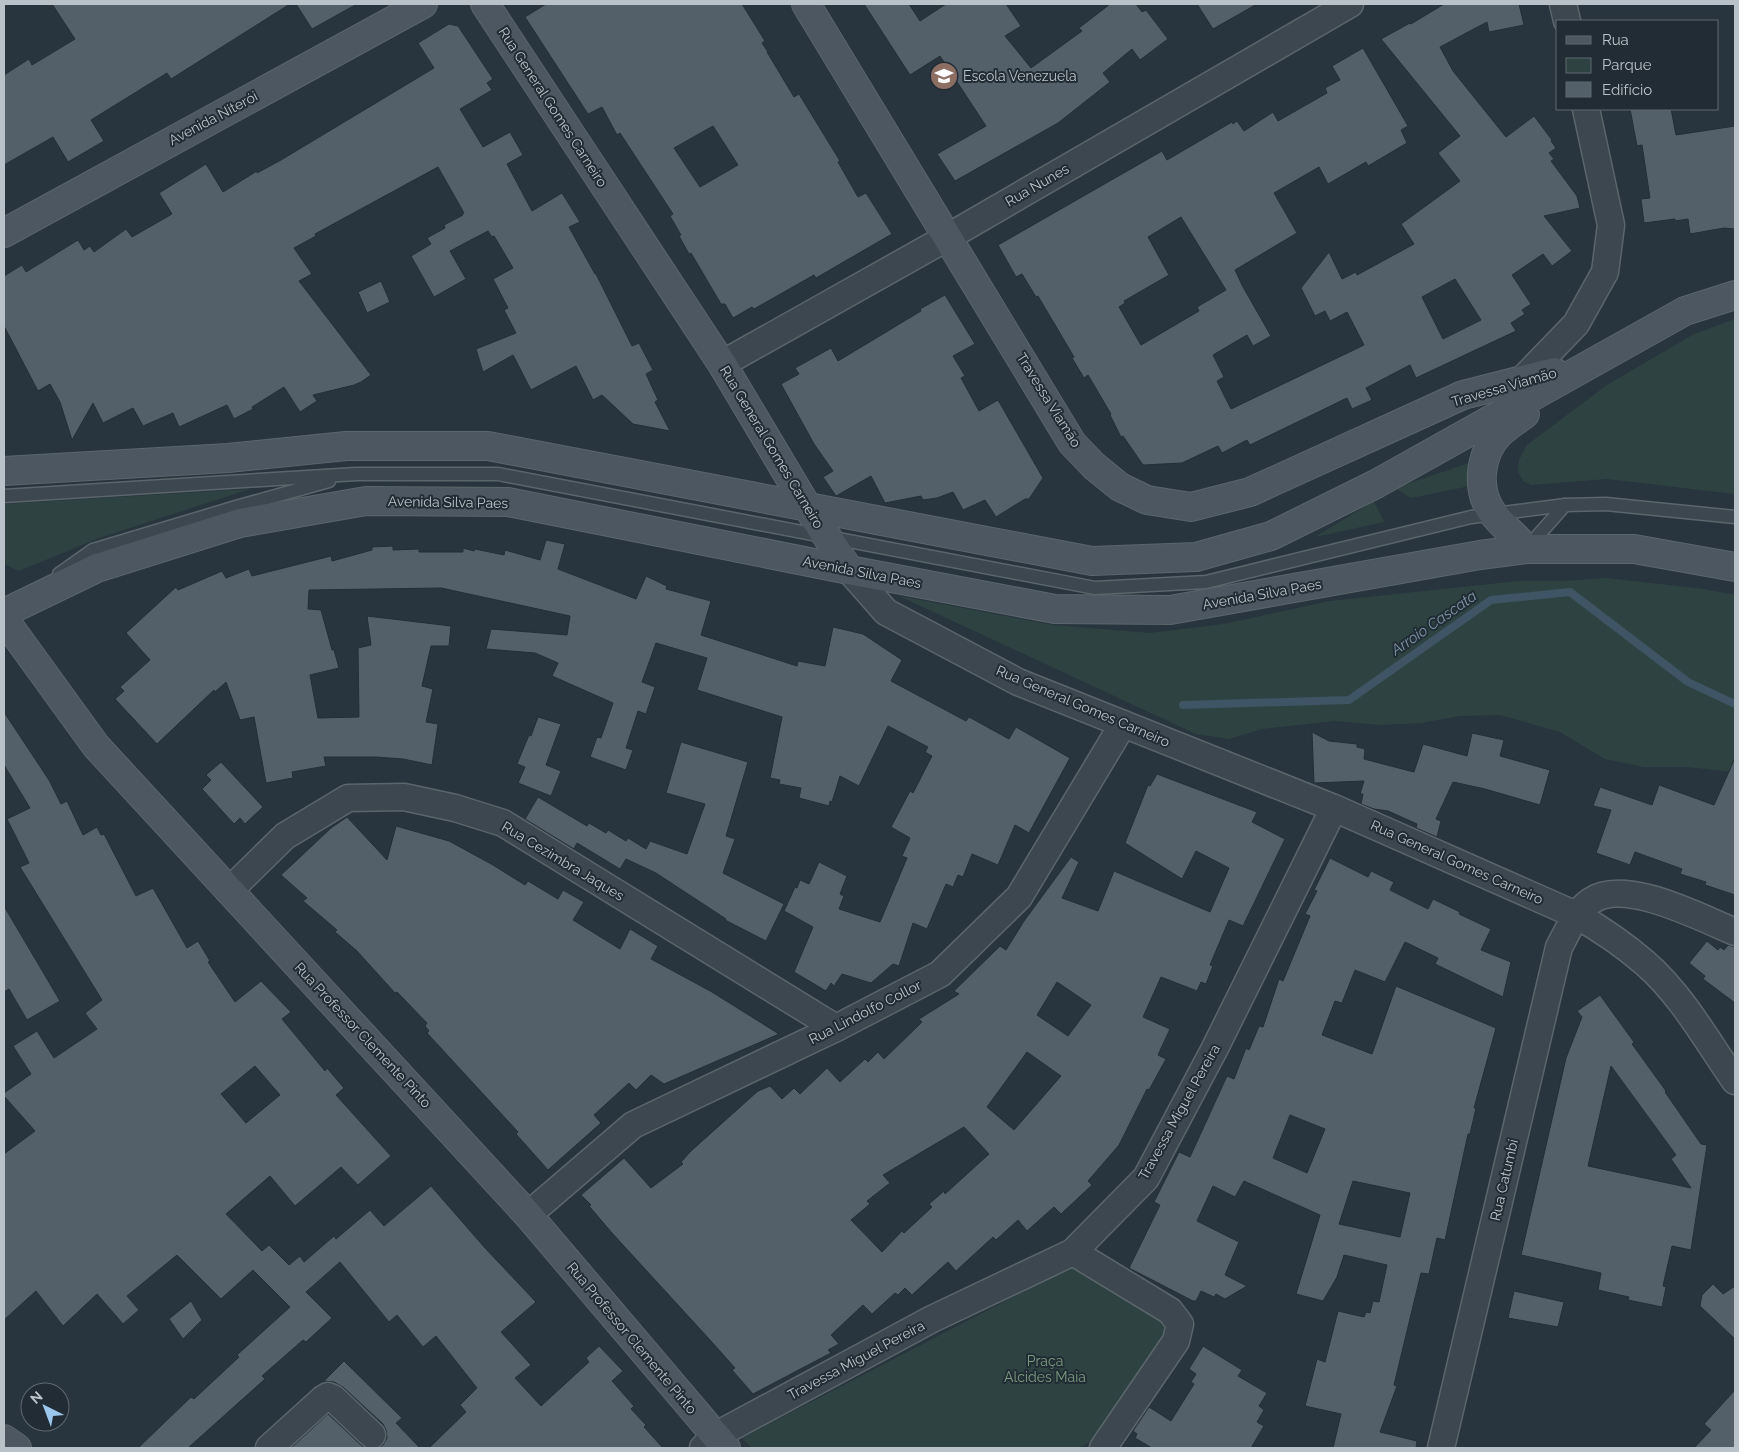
<svg xmlns="http://www.w3.org/2000/svg" width="1739" height="1452" font-family="Raleway,sans-serif">
  <rect width="100%" height="100%" fill="#29353e"/>
  <!-- green -->
  <g fill="#2e4341">
    <polygon points="1735,319 1735,494 1607,479 1531,485 1523,481 1518,472 1519,460 1527,445 1607,385 1694,334"/>
    <polygon points="1469,463 1470,486 1411,498 1395,488"/>
    <polygon points="250,489 99,538 19,571 4,564 4,504"/>
    <polygon points="1374,501 1384,522 1315,537"/>
    <polygon points="1606,578 1704,589 1735,595 1735,772 1686,767 1644,767 1605,759 1560,732 1500,715 1460,716 1421,723 1380,725 1335,721 1262,729 1229,739 1196,734 899,596 1053,625 1150,633 1224,624 1330,601 1519,581 1563,581"/>
    <polygon points="1071,1267 1170,1327 1090,1442 1079,1448 752,1448 742,1438"/>
  </g>
  <g fill="none" stroke-linecap="round" stroke-linejoin="round">
    <!-- stream -->
    <polyline stroke="#3f5464" stroke-width="8" points="1183,705 1349,700 1491,600 1570,592 1688,682 1735,704"/>
  </g>
  <!-- building -->
  <g fill="#536069" stroke="#242e36" fill-rule="evenodd">
    <polygon points="52,4 290,4 171,79 167,73 91,120 104,141 68,162 53,137 4,165 4,75 29,59 32,65 75,39"/>
    <polygon points="296,4 357,4 312,29"/>
    <path d="M546,4H742L765,41L762,43L768,52H767L794,97L799,94L840,161L838,162L858,197L866,193L892,234L816,278L814,275L754,309L752,307L733,318L725,304H721L691,253L689,254L679,236L681,235L670,216L673,214L620,133L617,135L602,107L588,114L525,17ZM713,126L738,165L700,187L674,148Z"/>
    <polygon points="864,4 909,4 920,21 946,4 1006,4 1021,26 1005,36 1031,68 1082,31 1079,28 1110,4 1136,4 1142,12 1146,10 1168,39 1140,60 1132,49 1103,73 1110,82 1058,123 955,181 937,154 986,126 940,56 910,75"/>
    <polygon points="1197,4 1257,4 1213,29"/>
    <path d="M1444,4H1519L1524,25L1489,32L1487,22L1440,47L1453,71L1506,137L1534,116L1552,140L1551,141L1556,148L1549,153L1554,159L1551,161L1577,196L1580,208L1544,216L1572,251L1552,266L1543,254L1512,275L1531,304L1522,310L1525,314L1511,323L1516,331L1416,378L1410,365L1366,388L1372,400L1352,409L1347,398L1250,445L1247,440L1222,453L1218,446L1182,463L1143,465L1123,436L1121,437L1110,415L1111,414L1088,375L1084,378L1072,358L1074,357L1038,296L1036,297L1022,274L1016,277L998,245L1162,151L1167,160L1232,122L1233,124L1237,121L1244,131L1273,112L1278,121L1327,93L1325,88L1340,80L1332,66L1363,48L1408,126L1401,130L1407,143L1368,166L1366,162L1328,184L1319,167L1274,193L1297,233L1235,270L1243,287L1271,336L1253,346L1247,335L1213,355L1224,377L1217,381L1231,409L1364,345L1347,312L1330,321L1325,311L1315,316L1301,288L1329,252L1342,279L1356,272L1357,275L1414,244L1401,224L1460,181L1438,153L1460,136L1381,39L1410,23L1411,24ZM1181,217L1226,290L1197,307L1199,311L1141,345L1119,307L1125,303L1124,301L1169,275L1148,237ZM1455,279L1481,320L1443,339L1422,297Z"/>
    <polygon points="449,24 458,26 493,79 487,83 492,90 460,109 483,147 510,132 523,155 507,164 532,211 562,193 580,222 569,227 595,274 596,274 632,346 639,343 653,370 646,374 658,400 655,402 670,431 633,424 602,395 593,400 576,366 531,390 513,355 483,372 476,349 516,333 504,310 508,308 493,279 513,268 494,236 492,237 488,231 450,251 466,279 434,297 411,256 431,244 427,238 445,228 444,225 463,215 462,214 464,213 438,167 315,234 316,236 294,248 312,274 299,281 371,375 361,382 354,385 313,395 317,401 300,412 284,387 252,407 253,409 234,419 227,405 179,427 173,413 143,426 133,408 103,423 93,403 72,440 60,402 50,384 38,391 4,326 4,276 22,265 26,272 78,240 84,250 90,246 94,252 126,229 132,237 172,214 159,193 206,164 223,192 257,171 257,173 281,160 434,68 418,43"/>
    <polygon points="1630,109 1671,109 1676,135 1735,126 1735,229 1724,228 1690,234 1688,219 1675,221 1675,219 1644,223 1641,199 1650,198 1642,145 1637,146"/>
    <polygon points="381,281 390,302 367,313 358,292"/>
    <polygon points="945,295 975,344 953,356 965,376 961,378 979,411 998,400 1043,478 1029,499 1025,499 996,517 985,500 963,510 953,492 937,498 923,500 921,496 885,503 871,476 836,496 823,477 833,471 814,444 781,384 799,374 795,368 831,348 838,361 921,311 920,309"/>
    <polygon points="546,540 565,544 558,569 636,599 646,576 667,586 666,589 711,601 701,635 797,666 798,661 825,666 833,627 863,634 902,660 891,681 966,721 969,717 1009,739 1016,727 1070,758 1029,833 1015,825 998,865 972,854 963,877 958,875 953,887 946,884 927,929 913,923 899,966 893,964 871,983 842,974 834,986 831,983 826,991 794,972 813,927 784,911 795,887 797,888 800,880 809,884 819,862 847,876 840,894 844,896 839,909 880,922 907,858 902,856 910,838 891,827 910,791 913,793 932,756 925,752 928,747 888,726 859,786 840,776 832,802 830,801 829,806 799,798 801,788 779,784 780,780 770,778 782,717 697,690 707,658 656,643 642,682 655,687 646,714 638,711 626,748 633,750 626,770 590,757 597,737 601,738 613,703 552,676 558,663 535,653 486,649 491,629 567,635 570,616 441,588 309,590 308,609 321,610 332,650 334,650 339,668 310,675 318,718 359,717 358,648 371,645 367,616 451,626 449,646 431,646 422,686 433,689 426,722 438,724 432,765 403,759 376,757 324,757 326,766 292,772 293,778 266,783 254,717 240,720 226,682 215,692 214,690 157,744 115,699 124,691 120,687 150,660 126,633 176,587 178,590 222,571 226,578 249,569 252,576 331,556 332,561 372,550 372,547 393,546 393,550 419,549 419,552 463,552 463,548 474,551 475,549 504,555 505,550 540,560"/>
    <path d="M4,712L49,780L61,804L67,801L83,835L97,827L101,835L104,834L136,896L153,888L187,948L198,941L210,961L208,962L235,1002L261,981L291,1012L282,1019L325,1071L327,1068L344,1088L336,1095L391,1156L358,1185L341,1167L295,1206L270,1176L226,1214L262,1251L269,1245L289,1265L300,1256L304,1262L334,1236L336,1239L370,1210L384,1226L431,1186L485,1248L536,1302L501,1332L531,1365L515,1378L541,1406L589,1362L586,1358L599,1346L623,1371L612,1381L634,1406L631,1409L646,1425L644,1427L663,1448H429L466,1412L460,1405L477,1388L436,1336L423,1347L397,1315L389,1322L340,1262L306,1292L332,1318L306,1342L303,1340L262,1376L265,1379L188,1448H138L191,1397L194,1399L239,1357L237,1355L290,1307L253,1270L221,1299L177,1255L127,1296L139,1310L123,1324L97,1294L63,1326L36,1291L4,1320V1154L35,1131L4,1096V1093L31,1074L13,1046L37,1031L54,1058L97,1029L85,1013L102,1000L20,867L29,863L7,819L30,808L4,765ZM255,1066L280,1095L246,1123L221,1094Z"/>
    <polygon points="538,717 561,724 546,765 561,771 551,796 518,783 525,767 517,764 529,735 531,736"/>
    <polygon points="1312,732 1329,741 1357,744 1357,747 1365,749 1364,759 1414,772 1423,744 1467,756 1472,733 1504,740 1500,756 1550,770 1540,805 1485,789 1453,782 1436,819 1441,821 1437,837 1416,828 1417,824 1388,811 1374,809 1361,804 1363,794 1360,794 1364,781 1314,783"/>
    <polygon points="681,742 748,762 726,836 735,839 723,873 784,904 766,941 725,920 726,919 656,873 626,859 620,869 577,843 574,849 525,819 538,797 587,826 589,823 606,833 608,830 626,841 628,838 646,849 650,841 687,854 705,804 666,793"/>
    <polygon points="1735,758 1735,895 1705,885 1706,882 1680,874 1682,869 1635,852 1630,865 1596,853 1611,810 1593,806 1600,787 1652,805 1659,785 1714,805"/>
    <polygon points="221,762 263,807 245,824 240,818 234,824 202,789 211,780 206,775"/>
    <path d="M1157,774L1257,812L1252,822L1285,839L1243,926L1229,920L1210,965L1213,966L1206,984L1201,982L1197,991L1161,977L1143,1017L1170,1029L1158,1055L1166,1059L1149,1090L1147,1089L1119,1145L1088,1181L1092,1185L1061,1214L1054,1207L1027,1231L1018,1220L996,1240L993,1237L956,1271L948,1262L912,1295L905,1288L898,1295L895,1293L872,1314L863,1305L831,1335L839,1344L828,1350L831,1353L753,1394L732,1370L735,1368L710,1340L612,1233L589,1206L591,1205L581,1195L624,1158L651,1188L683,1164L681,1162L691,1151L758,1091L770,1086L782,1099L794,1088L800,1094L827,1068L840,1082L865,1059L868,1062L878,1052L884,1059L922,1022L919,1019L959,994L954,991L1000,946L1006,950L1024,921L1071,857L1079,862L1062,898L1098,911L1114,871L1210,912L1229,868L1196,851L1182,879L1125,843L1148,785L1150,786ZM1057,982L1091,1005L1068,1036L1037,1015ZM1027,1052L1061,1076L1014,1130L987,1107ZM964,1127L989,1154L945,1194L944,1191L929,1204L932,1207L904,1233L902,1231L882,1252L851,1220L870,1204L867,1201L890,1183L883,1175Z"/>
    <polygon points="347,817 387,860 396,826 449,841 493,865 525,885 528,881 558,899 563,890 584,902 573,920 620,949 630,929 658,946 651,959 712,992 779,1034 664,1084 651,1075 636,1090 629,1083 594,1115 601,1123 548,1170 516,1134 518,1132 427,1033 429,1031 425,1026 427,1023 397,992 395,993 357,951 335,932 337,930 303,901 307,898 281,875 331,828"/>
    <path d="M1330,858L1368,877L1371,871L1394,882L1390,890L1428,909L1433,899L1460,912L1459,914L1491,929L1481,950L1511,962L1503,997L1435,964L1438,958L1405,942L1385,982L1355,970L1342,1003L1335,1001L1322,1035L1372,1054L1396,986L1496,1028L1474,1108H1476L1470,1134H1468L1445,1240L1437,1238L1429,1274L1421,1273L1394,1385L1397,1386L1380,1432L1417,1441L1416,1448H1333L1341,1414L1305,1406L1317,1359L1325,1362L1338,1311L1364,1317L1366,1312L1370,1313L1373,1301L1379,1302L1387,1265L1344,1255L1337,1277L1323,1301L1296,1294L1320,1215L1244,1181L1235,1197L1213,1186L1197,1221L1239,1242L1225,1275L1247,1286L1225,1299L1216,1294L1214,1297L1201,1291L1196,1301H1193L1129,1268L1160,1205L1154,1202L1179,1152L1190,1157L1227,1076L1234,1079L1246,1048L1249,1050L1259,1026L1263,1027L1279,979L1283,981L1310,916L1305,914L1317,891L1314,890ZM1290,1115L1325,1129L1307,1173L1273,1158ZM1353,1181L1410,1193L1400,1237L1339,1224Z"/>
    <polygon points="4,906 60,1001 27,1020 9,989 4,992"/>
    <polygon points="1707,941 1718,950 1720,947 1724,950 1728,945 1735,947 1735,1003 1703,979 1705,976 1689,963"/>
    <path d="M1600,995L1634,1042L1632,1044L1666,1091L1665,1092L1701,1144L1707,1145L1691,1250L1672,1246L1663,1286L1666,1287L1662,1307L1628,1300L1629,1297L1598,1290L1601,1273L1521,1255L1566,1058L1582,1017L1577,1011ZM1611,1066L1676,1155L1671,1159L1691,1188L1588,1166Z"/>
    <polygon points="1713,1284 1723,1294 1735,1286 1735,1339 1700,1306 1702,1295"/>
    <polygon points="1514,1291 1564,1302 1558,1327 1508,1318"/>
    <polygon points="191,1301 202,1320 183,1339 169,1319"/>
    <polygon points="1203,1346 1242,1370 1238,1376 1267,1393 1259,1406 1264,1410 1257,1422 1264,1426 1251,1448 1152,1448 1135,1438 1137,1434 1133,1431 1149,1407 1171,1421 1194,1384 1191,1382 1196,1374 1189,1369"/>
    <polygon points="344,1361 402,1418 396,1423 420,1448 378,1448 383,1445 387,1438 386,1430 383,1424 343,1387 334,1382 324,1381"/>
    <polygon points="1735,1390 1735,1448 1694,1448 1711,1430 1704,1424"/>
    <polygon points="328,1414 362,1446 366,1448 291,1448"/>
  </g>
  <g fill="none" stroke-linecap="round" stroke-linejoin="round">
    <defs>
      <g id="lane">
        <polyline points="4,496 356,474 498,474 1095,588 1206,582 1471,517 1565,505 1606,504 1735,517"/>
        <polyline points="1527,548 1565,505"/>
        <polyline points="59,574 93,550 236,507 329,481"/>
      </g>
      <g id="street">
        <polyline points="1563,4 1567,21"/>
        <polyline points="722,364 948,237 1350,4"/>
        <polyline points="1521,381 1576,324 1605,272 1611,225 1586,109"/>
        <path d="M849,570L886,612L1018,682L1334,808L1576,915C1601,929 1623,944 1645,963C1682,995 1707,1041 1735,1081"/>
        <polyline points="229,891 285,836 348,798 404,797 455,808 503,823 836,1028"/>
        <polyline points="528,1215 633,1125 836,1028 940,974 1019,897 1123,724"/>
        <polyline points="1073,1252 1170,1311 1180,1324 1176,1341 1103,1448"/>
        <polyline points="269,1448 323,1399 328,1396 333,1398 372,1435"/>
        <polyline points="703,1448 715,1436 932,1319 1073,1252 1146,1178 1215,1048 1334,808"/>
        <path d="M1441,1448L1559,947C1568,931 1575,912 1591,901C1624,877 1701,918 1735,932"/>
      </g>
      <g id="secondary">
        <polyline points="485,4 722,364 806,505 849,570"/>
        <polyline points="806,4 1072,443 1094,466 1120,487 1147,500 1191,507 1250,492 1463,395 1554,372"/>
        <polyline points="4,233 423,4"/>
        <path d="M1525,414C1517,420 1508,426 1500,433C1479,454 1475,491 1494,515C1504,527 1516,537 1527,549"/>
        <polyline points="4,471 228,458 346,446 488,446 1092,561 1196,557 1271,536 1376,484 1685,311 1735,295"/>
        <polyline points="4,613 97,568 240,523 366,501 508,502 849,570 1055,609 1170,610 1480,555 1527,549 1634,549 1735,567"/>
        <polyline points="4,619 96,746 528,1215 726,1448"/>
        <polyline points="4,1439 17,1448"/>
      </g>
    </defs>
    <!-- lane casing -->
    <use href="#lane" stroke="#5b656c" stroke-width="15"/>
    <!-- street casing -->
    <use href="#street" stroke="#5b656c" stroke-width="29"/>
    <!-- secondary casing -->
    <use href="#secondary" stroke="#5b656c" stroke-width="30"/>
    <!-- lane -->
    <use href="#lane" stroke="#3d474f" stroke-width="12"/>
    <!-- street -->
    <use href="#street" stroke="#3d474f" stroke-width="26"/>
    <!-- secondary -->
    <use href="#secondary" stroke="#4c5761" stroke-width="28"/>
  </g>
  <!-- icons -->
  <defs>
    <symbol id="school-disc" viewBox="-11 -11 22 22"><circle r="9.5" fill="#8d6e63" stroke="#222c34"/><path d="M0-5L7-2L0 1L-7-2ZM-4 1L0 2.5L4 1V4Q0 6-4 4Z" fill="#fff"/></symbol>
  </defs>
  <g fill-rule="evenodd">
    <use href="#school-disc" x="928" y="60" width="32" height="32"/>
  </g>
  <g text-anchor="middle" dominant-baseline="central" stroke-width="4" stroke-linejoin="round" paint-order="stroke">
    <!-- poi labels -->
    <g font-size="14" fill="#bac2c9" stroke="#222c34" text-anchor="start">
      <text x="963" y="76">Escola Venezuela</text>
    </g>
    <!-- street labels -->
    <g font-size="14" fill="#bac2c9" stroke="#222c34">
      <text transform="translate(553 107) rotate(57)">Rua General Gomes Carneiro</text>
      <text transform="translate(213 118) rotate(-28)">Avenida Niterói</text>
      <text transform="translate(1037 185) rotate(-30)">Rua Nunes</text>
      <text transform="translate(1504 387) rotate(-16)">Travessa Viamão</text>
      <text transform="translate(1049 400) rotate(58)">Travessa Viamão</text>
      <text transform="translate(772 447) rotate(59)">Rua General Gomes Carneiro</text>
      <text transform="translate(448 502) rotate(1)">Avenida Silva Paes</text>
      <text transform="translate(862 572) rotate(11)">Avenida Silva Paes</text>
      <text transform="translate(1262 594) rotate(-10)">Avenida Silva Paes</text>
      <text transform="translate(1083 706) rotate(23)">Rua General Gomes Carneiro</text>
      <text transform="translate(563 861) rotate(31)">Rua Cezimbra Jaques</text>
      <text transform="translate(1457 862) rotate(24)">Rua General Gomes Carneiro</text>
      <text transform="translate(865 1012) rotate(-27)">Rua Lindolfo Collor</text>
      <text transform="translate(363 1035) rotate(47)">Rua Professor Clemente Pinto</text>
      <text transform="translate(1179 1112) rotate(-61)">Travessa Miguel Pereira</text>
      <text transform="translate(1504 1180) rotate(-77)">Rua Catumbi</text>
      <text transform="translate(632 1338) rotate(50)">Rua Professor Clemente Pinto</text>
      <text transform="translate(856 1360) rotate(-28)">Travessa Miguel Pereira</text>
    </g>
    <!-- park labels -->
    <g font-size="14" fill="#7b9c7e" stroke="#222c34">
      <text x="1045" y="1361">Praça<tspan x="1045" dy="16">Alcides Maia</tspan></text>
    </g>
    <!-- water labels -->
    <g font-size="15" font-style="italic" fill="#7e96a9" stroke="#222c34">
      <text transform="translate(1434 623) rotate(-35)">Arroio Cascata</text>
    </g>
  </g>
  <!-- border -->
  <rect width="1739" height="1452" fill="none" stroke="#bac2c9" stroke-width="10"/>
  <!-- legend -->
  <rect x="1556" y="20" width="162" height="90" fill="#222c34" stroke="#5f6870"/>
  <rect x="1566" y="36" width="25" height="8" fill="#4c5761" stroke="#5f6870"/>
  <text x="1602" y="45" font-size="15" fill="#bac2c9">Rua</text>
  <rect x="1566" y="58" width="25" height="15" fill="#2e4341" stroke="#5f6870"/>
  <text x="1602" y="70" font-size="15" fill="#bac2c9">Parque</text>
  <rect x="1566" y="82" width="25" height="15" fill="#536069" stroke="#5f6870"/>
  <text x="1602" y="95" font-size="15" fill="#bac2c9">Edifício</text>
  <!-- north arrow -->
  <g transform="translate(45 1407) rotate(318)"><circle r="24" fill="#222c34" stroke="#5f6870"/>
  <path d="M0-4L9 19L0 12L-9 19Z" fill="#9cc7ec"/>
  <text y="-8" font-size="14" font-weight="bold" text-anchor="middle" fill="#bac2c9">N</text>
  </g>
</svg>
